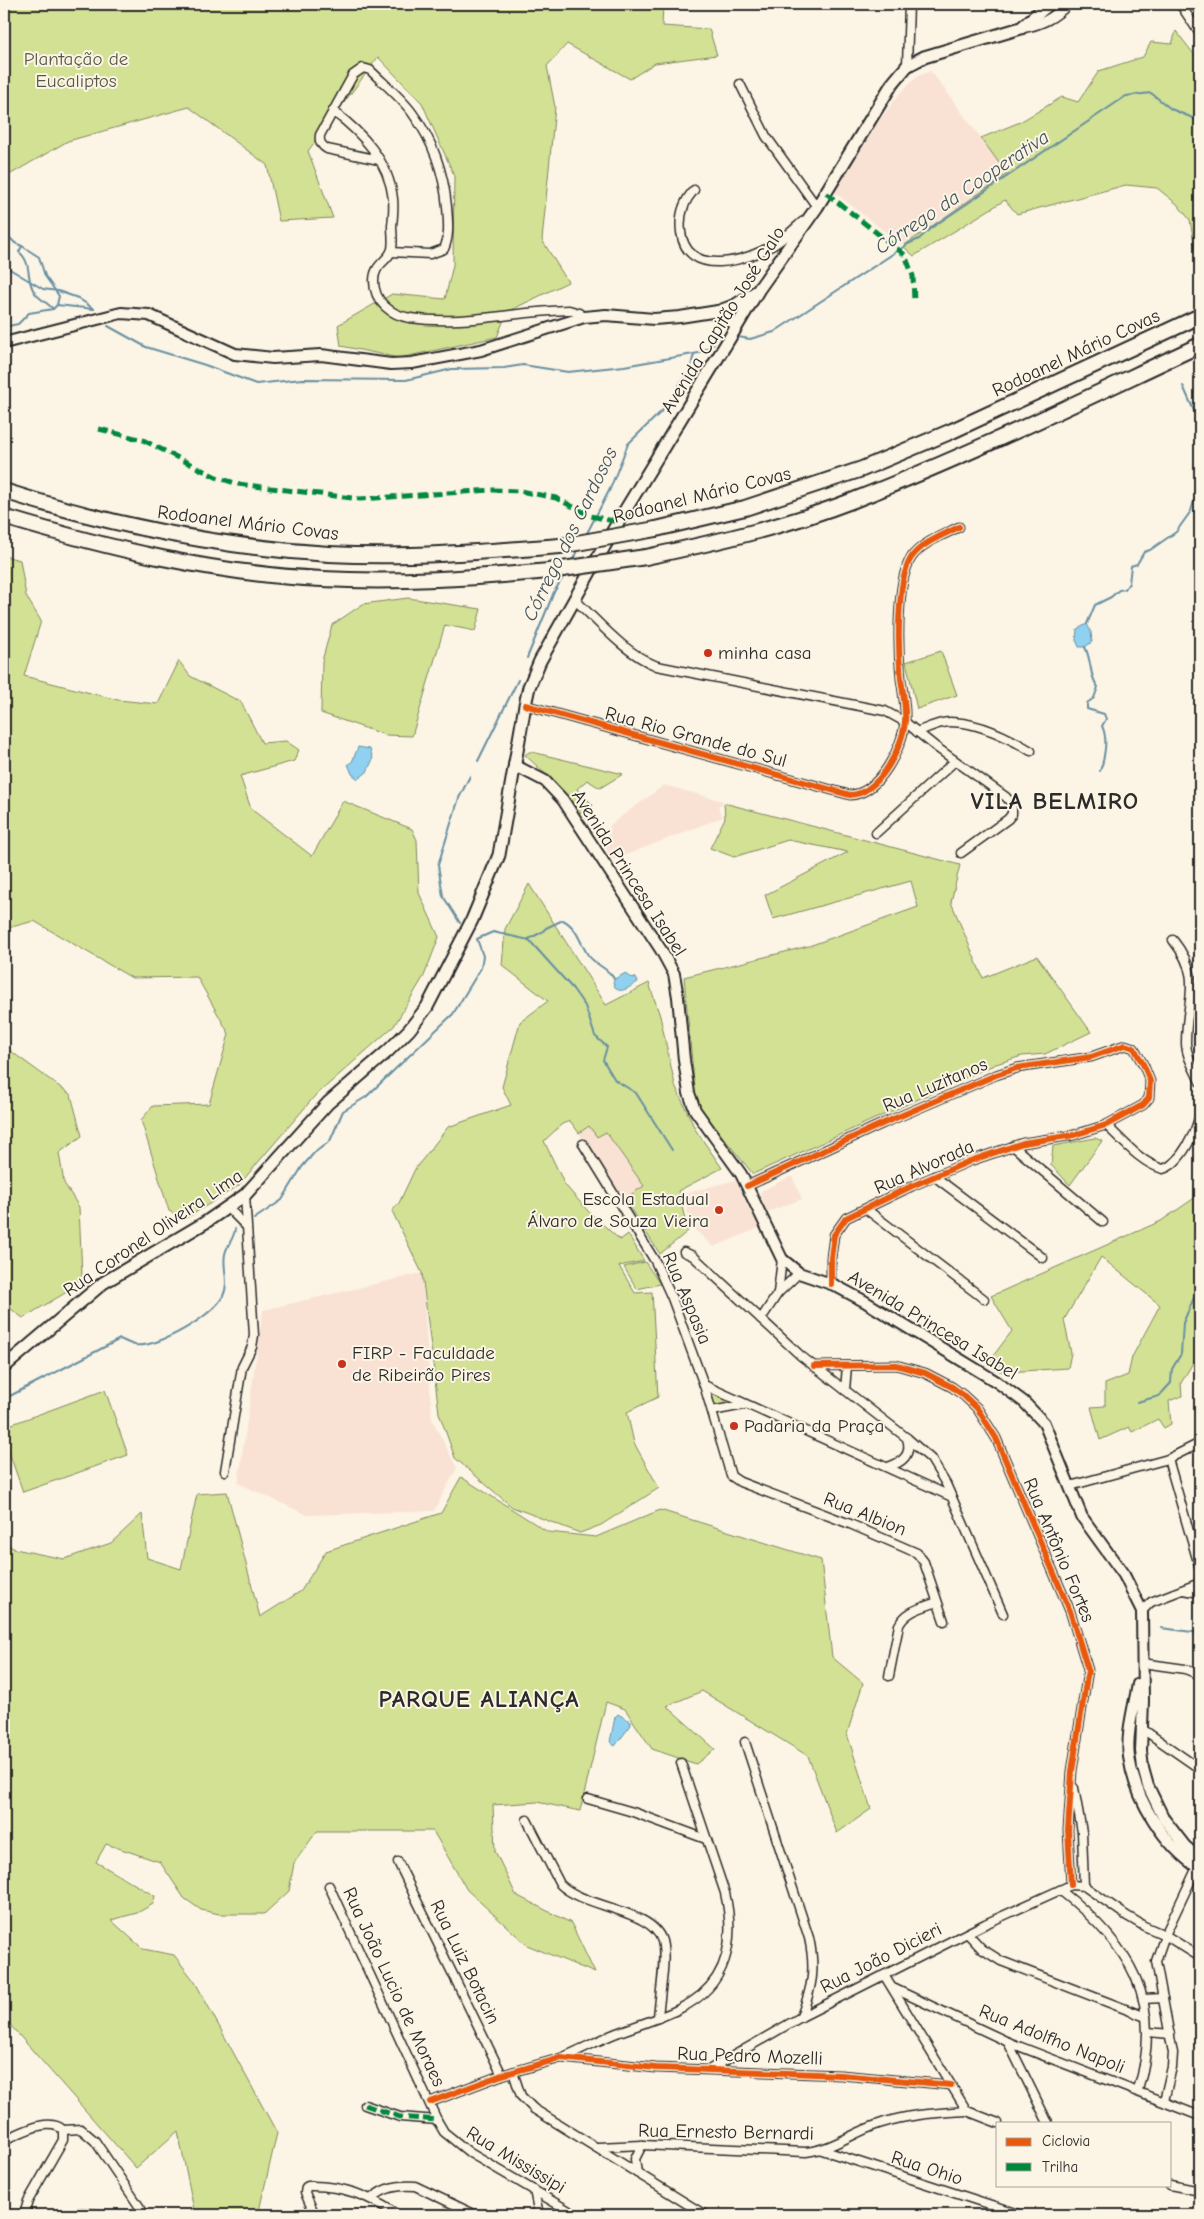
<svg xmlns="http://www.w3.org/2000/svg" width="1204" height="2219" font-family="'Comic Neue',sans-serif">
  <rect width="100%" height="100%" fill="#fcf5e5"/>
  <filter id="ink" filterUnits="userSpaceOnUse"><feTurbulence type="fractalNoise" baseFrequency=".02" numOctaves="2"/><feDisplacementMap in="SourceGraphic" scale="10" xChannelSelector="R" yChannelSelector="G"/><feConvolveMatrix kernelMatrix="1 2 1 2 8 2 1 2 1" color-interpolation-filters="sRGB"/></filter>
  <g filter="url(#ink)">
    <!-- built -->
    <g fill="#f9e2d4">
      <polygon points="931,71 1007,173 902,245 834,192 881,118 901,92 918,76"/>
      <polygon points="664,785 723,801 718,808 723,817 613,860 601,840 610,834 610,825"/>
      <polygon points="589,1126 606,1132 644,1186 624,1199 579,1133"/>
      <polygon points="792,1176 802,1199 768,1212 760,1195 761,1191"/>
      <polygon points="735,1180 759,1228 714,1247 692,1227 683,1194"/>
      <polygon points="422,1273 432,1419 457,1468 434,1511 307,1515 238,1483 263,1310"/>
    </g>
    <!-- green -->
    <g fill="#d3e194" stroke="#7f8660">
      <polygon points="4,4 663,4 662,26 709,29 717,55 655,63 630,79 567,44 547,66 555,107 542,240 568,282 507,312 497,337 399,358 341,346 338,325 392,294 445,299 453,265 454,175 422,103 378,57 308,151 333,218 279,221 267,165 189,107 68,141 4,178"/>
      <polygon points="1176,31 1200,62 1200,276 1190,220 1177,204 1157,188 1126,185 1017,214 1005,200 914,256 903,246 1007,174 981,138 1020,122 1062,97 1078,102 1099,71 1143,57 1151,42 1172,44"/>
      <polygon points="4,556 20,560 26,596 41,621 24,676 118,700 158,704 179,661 190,676 241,702 262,743 286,741 299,750 294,761 240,776 251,809 312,856 343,801 412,829 417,840 419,893 439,937 424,976 394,1026 314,1097 238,1186 185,1219 169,1211 141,1120 153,1106 209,1104 229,1034 197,977 132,978 34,921 4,929"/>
      <polygon points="408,598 481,609 475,631 445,625 412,736 385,735 321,713 322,661 332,625 363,604"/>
      <polygon points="941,651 957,695 917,709 906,662"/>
      <polygon points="529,752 532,752 623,774 600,788 587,780 577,789 593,805 580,813 552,780 525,755"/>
      <polygon points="724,803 960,865 951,902 983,978 1037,956 1091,1032 1045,1054 1022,1056 996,1064 753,1174 696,1104 684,977 809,946 918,907 911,881 773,919 765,895 848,852 788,840 734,857 710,848 725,818"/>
      <polygon points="529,884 606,1005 649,983 660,1016 675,1085 695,1129 722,1168 678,1191 688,1231 660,1254 624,1199 644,1186 606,1132 597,1137 589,1126 579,1133 570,1121 562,1124 544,1141 565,1185 588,1211 620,1240 628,1234 644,1261 619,1266 635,1293 652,1292 658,1397 627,1412 634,1443 659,1488 601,1525 580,1533 512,1507 455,1458 439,1413 422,1273 392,1211 399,1203 415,1169 448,1127 511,1105 502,1087 520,1022 548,1001 502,965 505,929"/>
      <polygon points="4,1043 5,1047 71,1095 82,1136 59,1153 64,1183 79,1207 82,1275 72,1289 23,1318 4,1304"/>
      <polygon points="1095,1138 1102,1141 1070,1185 1051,1165 1053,1146"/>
      <polygon points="1196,1197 1200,1200 1200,1351 1181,1383 1182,1396 1169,1401 1171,1424 1164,1428 1158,1419 1132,1432 1129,1427 1100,1440 1091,1407 1105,1406 1105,1384 1128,1375 1132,1357 1160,1305 1101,1257 1064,1320 1071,1353 1068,1368 1008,1372 1000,1371 987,1364 1012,1331 991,1296 1161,1221"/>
      <polygon points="645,1262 660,1284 637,1289 624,1267"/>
      <polygon points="105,1390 128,1455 23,1492 4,1438 4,1427"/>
      <polygon points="708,1392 722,1395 738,1404 714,1408"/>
      <polygon points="461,1477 548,1532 596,1537 660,1510 821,1560 832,1657 863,1683 847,1734 871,1809 837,1833 808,1756 702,1691 667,1706 715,1749 696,1764 652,1749 625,1709 606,1702 580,1811 537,1802 493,1805 495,1851 516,1895 571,1923 595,1973 527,1945 467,1890 433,1831 317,1831 294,1863 289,1891 264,1914 219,1914 201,1910 184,1898 160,1862 106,1844 96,1862 155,1896 153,1904 137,1913 111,1920 143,1949 174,1955 195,1982 277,2133 258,2215 195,2215 178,2131 136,2168 4,2018 4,1543 15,1549 64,1559 111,1543 142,1514 147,1558 181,1569 197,1494 227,1492 260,1617 301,1591 326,1551 441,1513"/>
    </g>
    <!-- water -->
    <g fill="#90d1f1" stroke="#688fa2">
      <polygon points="1087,624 1091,632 1092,642 1085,647 1079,647 1076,640 1077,629"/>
      <polygon points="358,747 370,749 373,759 367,772 358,779 352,774 348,764 352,762"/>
      <path d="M626,973L629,977L636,978L638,982C629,987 617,998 613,982L616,978Z"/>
      <polygon points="618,1714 630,1721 631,1725 615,1746 610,1742 615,1717"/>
    </g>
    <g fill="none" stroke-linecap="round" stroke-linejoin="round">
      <!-- stream -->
      <g stroke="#688fa2" stroke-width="2">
        <path d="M4,232L15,243L22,246L19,252C33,263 25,280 35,293C39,299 48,303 53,309"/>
        <polyline points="22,246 39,257 45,276 59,296 57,305"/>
        <polyline points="4,258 8,268 43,289 58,291 78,298 94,309"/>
        <polyline points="108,326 146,347 205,365 256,384 302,379 406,380 452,369 504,368 523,365 568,372 624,366 699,353 714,344"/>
        <polyline points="4,327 18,324 29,313 53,309 57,305 94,309"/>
        <polyline points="738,337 750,339 774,332 908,244 919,239 931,228 1126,96 1151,93 1171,109 1200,121"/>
        <polyline points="1183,386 1195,413 1200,419"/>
        <polyline points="586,535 610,489 628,444 671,402 681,382 689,374 694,354"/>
        <polyline points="572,561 579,548"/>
        <polyline points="1087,624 1095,605 1111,597 1119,590 1125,589 1129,583 1131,566 1137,564 1144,552 1150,550 1176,532 1191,511 1195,498 1200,491"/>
        <path d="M1085,647C1092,661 1089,676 1098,687L1094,698L1087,703V709L1104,714L1106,719L1102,726C1108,738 1105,758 1100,771"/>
        <polyline points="527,658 554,592 565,574"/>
        <polyline points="478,761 518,680"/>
        <polyline points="460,923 443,896 438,865 459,798 470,776"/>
        <path d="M527,940L542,932L546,928L563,920C577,927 580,943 588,955C596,966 609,968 614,979"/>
        <polyline points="254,1219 282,1200 302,1167 314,1153 330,1141 343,1111 366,1097 453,1014 481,968 483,956 477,939 493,932 529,940 573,989 585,1006 595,1036 607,1047 603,1060 615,1080 636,1093 672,1150"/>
        <path d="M4,1399L120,1339C125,1341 130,1344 135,1345C157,1349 214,1315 223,1296C230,1282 222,1268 225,1254C227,1245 234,1239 235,1229"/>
        <polyline points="1137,1402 1159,1396 1171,1383 1172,1369 1181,1354 1183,1323 1200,1284"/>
        <polyline points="1161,1628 1200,1633"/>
      </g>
      <defs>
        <g id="minor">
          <polyline points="1180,4 1200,34"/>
          <polyline points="907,66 909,4"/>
          <polyline points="740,84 766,136 817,207"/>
          <path d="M333,111C362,133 389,161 393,199C394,208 393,217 392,226C392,233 394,246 391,252C385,263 374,265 374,281C374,302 391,315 410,318C464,326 515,311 569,310L579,313L584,317"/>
          <path d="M379,160L327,149C321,145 319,142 320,135L353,75L363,68L370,70C384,84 402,98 413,114C433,141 444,174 447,207C448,221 450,236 444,249L430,254L391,252"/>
          <path d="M694,190C684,201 679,216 681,232C687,279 748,261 775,244C785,238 793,230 802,222"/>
          <path d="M574,599C600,623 624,653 657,666L885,711L905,722L936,747L1006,797L1012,804V814L1008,819L961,853"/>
          <path d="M525,705L850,795C879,794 903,747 905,721C906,707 903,693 901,679C898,650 896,582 911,558C921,543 943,535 959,527"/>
          <path d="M917,732C927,728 939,722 950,722C978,722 1008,737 1031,751"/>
          <polyline points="876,833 955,761"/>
          <path d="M1173,940C1204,979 1186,997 1186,1043C1186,1056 1195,1070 1200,1082"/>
          <path d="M1106,1125C1123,1141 1141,1163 1163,1169C1181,1164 1197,1130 1200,1113"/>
          <polyline points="583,1144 655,1261 672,1298 704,1385 731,1476 740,1482 850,1524 917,1553 924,1562 944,1621"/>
          <polyline points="1013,1146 1103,1222"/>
          <polyline points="934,1176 1043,1258"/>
          <polyline points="747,1186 884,1123 996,1075 1017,1068 1091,1057 1125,1045 1134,1048 1144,1066 1150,1081 1149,1098 1143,1105 1106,1125 1074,1135 1023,1143 970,1161 912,1186 846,1218 834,1235 831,1258 831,1284"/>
          <polyline points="227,1207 246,1226"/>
          <polyline points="866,1209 984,1299"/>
          <polyline points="684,1252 693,1256 801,1356 907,1438 931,1459 946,1484 1003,1614"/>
          <polyline points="778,1293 782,1259"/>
          <polyline points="761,1319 778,1293 799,1273"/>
          <polyline points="814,1366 896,1365 925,1373 952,1387 963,1395 977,1408 996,1438 1070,1611 1088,1670 1072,1771 1068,1830 1071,1885"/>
          <polyline points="704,1385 950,1496"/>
          <polyline points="845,1390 847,1366"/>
          <polyline points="712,1411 744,1405"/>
          <polyline points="1168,1459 1200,1569"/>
          <path d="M888,1467C903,1462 912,1455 907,1438"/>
          <polyline points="225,1471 242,1367 252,1347 254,1335 245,1195"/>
          <polyline points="1070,1486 1168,1459 1200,1443"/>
          <polyline points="1183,1590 1200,1593"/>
          <polyline points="1142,1611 1151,1602 1200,1583"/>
          <polyline points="1142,1663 1185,1669 1200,1675"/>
          <path d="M889,1676L899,1625C907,1610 922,1608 937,1602"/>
          <polyline points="1141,1728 1200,1769"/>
          <path d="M745,1742L809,1938C816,1970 812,1987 801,2017"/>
          <polyline points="1074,1788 1082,1832 1084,1886"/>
          <polyline points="588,1799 633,1812 706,1839"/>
          <path d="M527,1820L560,1884C583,1908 653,1909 662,1941C667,1959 659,1999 658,2018"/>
          <polyline points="398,1862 502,2075"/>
          <polyline points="1071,1885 1084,1886 1127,1916 1144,1926 1165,1935 1200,1957"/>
          <polyline points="329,1886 437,2120 444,2132 470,2153 576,2215"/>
          <path d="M1060,1890C1130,1945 1165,2000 1138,2090"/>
          <polyline points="968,1934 982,1949 1001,1961 1146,2017"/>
          <polyline points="884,1975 967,2111 998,2123"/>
          <polyline points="893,1988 1008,2042 1200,2116"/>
          <polyline points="1143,1999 1163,1998"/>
          <polyline points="1148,2032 1170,2034"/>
          <polyline points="1008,2042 1048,2123"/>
          <path d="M563,2057C583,2049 602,2038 622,2031C641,2024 661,2018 679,2009C728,1986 736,1941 725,1893L681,1763"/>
          <polyline points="712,2068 801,2017 985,1924 1071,1885"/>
          <polyline points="513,2072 521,2096 534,2109 705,2215"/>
          <polyline points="1164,2101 1172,2067 1173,2053 1156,1961 1165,1935 1199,1863"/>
          <polyline points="430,2102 502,2075 561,2058 656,2068 841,2075 951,2085"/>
          <polyline points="365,2105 400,2117 437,2120"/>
          <polyline points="63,2130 81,2129 95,2141 145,2215"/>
          <path d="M4,2140C19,2134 49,2116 63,2130V2140L28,2201L24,2215"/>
          <path d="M598,2147L642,2145L806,2152C834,2149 855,2131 882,2123C909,2114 938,2113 967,2111"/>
          <polyline points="822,2150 1022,2215"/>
          <polyline points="637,2173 635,2159 642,2145"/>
          <polyline points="1170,2185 1200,2191"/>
          <polyline points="534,2190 539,2215"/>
          <path d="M371,2199C384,2187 398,2185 415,2186L476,2215"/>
          <polyline points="53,2215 83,2213 109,2215"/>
          <path d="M315,2215L305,2193L306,2187L308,2186C342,2185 370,2196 398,2215"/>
        </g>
        <path id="tertiary" d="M1021,28C1041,25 1054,18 1068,4"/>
        <g id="secondary">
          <polyline points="718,311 737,326"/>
          <polyline points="4,343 121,313 149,315 235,354 273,358 321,355 391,364 412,363 481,350 584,317 606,315 654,319 680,317 718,311 737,304 744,308"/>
          <polyline points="514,765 545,781 563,800 661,950 674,974 678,997 684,1060 689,1093 695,1110 741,1174 782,1259 799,1273 834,1285 864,1301 997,1382 1024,1402 1044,1423 1082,1517 1124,1575 1142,1611 1143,1701 1141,1751 1143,1768 1148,1786 1164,1819 1185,1846 1200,1859"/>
          <path d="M1138,1684C1134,1707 1126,1733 1129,1757C1135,1799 1164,1846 1200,1869"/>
        </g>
        <g id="primary">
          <polyline points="737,304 756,292"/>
          <polyline points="4,1367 103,1283 206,1222 245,1195 328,1103 388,1051 409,1030 427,1007 472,920 499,855 525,705 529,687 540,661 618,522 737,326 759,289 817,207 892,84 907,66 924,57 1021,28 1049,4"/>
        </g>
        <g id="motorway">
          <path d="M4,491C110,525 218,547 329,554C406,558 484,552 560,546"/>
          <path d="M4,517C107,548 214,574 322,579C398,583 473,578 549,571"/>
          <polyline points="656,529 745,508 862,469 952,431 1200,316"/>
          <path d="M646,557C717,542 787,526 854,500C972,454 1086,398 1200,345"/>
        </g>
      </defs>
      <!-- minor casing -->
      <use href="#minor" stroke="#2b2b2b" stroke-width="11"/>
      <!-- tertiary casing -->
      <use href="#tertiary" stroke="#2b2b2b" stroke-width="12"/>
      <!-- secondary casing -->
      <use href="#secondary" stroke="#2b2b2b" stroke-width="14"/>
      <!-- primary casing -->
      <use href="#primary" stroke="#2b2b2b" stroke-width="15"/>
      <!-- motorway casing -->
      <use href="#motorway" stroke="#2b2b2b" stroke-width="18"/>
      <!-- minor -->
      <use href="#minor" stroke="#fcf5e5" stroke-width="8"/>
      <!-- tertiary -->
      <use href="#tertiary" stroke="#fcf5e5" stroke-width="9"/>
      <!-- secondary -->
      <use href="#secondary" stroke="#fcf5e5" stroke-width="10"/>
      <!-- primary -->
      <use href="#primary" stroke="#fcf5e5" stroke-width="11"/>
      <!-- motorway -->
      <use href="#motorway" stroke="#fcf5e5" stroke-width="14"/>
      <defs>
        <g id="motorway-bridge">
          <polyline points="560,546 656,529"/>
          <polyline points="549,571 646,557"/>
        </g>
      </defs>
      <!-- motorway-bridge casing -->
      <use href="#motorway-bridge" stroke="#2b2b2b" stroke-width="18" stroke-linecap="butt"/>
      <!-- motorway-bridge -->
      <use href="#motorway-bridge" stroke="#fcf5e5" stroke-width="14"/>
      <!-- quiet -->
      <g stroke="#00873e" stroke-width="5" stroke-dasharray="10 5" stroke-linecap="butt">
        <polyline points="826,193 905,255 913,276 914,302"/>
        <polyline points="99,429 143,440 216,477 238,484 360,499 492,490 520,491 556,498 591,516 618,522"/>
        <polyline points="365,2105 400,2117 437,2120"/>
      </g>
      <defs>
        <g id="cycleway">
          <path d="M525,705L850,795C879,794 903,747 905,721C906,707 903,693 901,679C898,650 896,582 911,558C921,543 943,535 959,527"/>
          <polyline points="747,1186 884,1123 996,1075 1017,1068 1091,1057 1125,1045 1134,1048 1144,1066 1150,1081 1149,1098 1143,1105 1106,1125 1074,1135 1023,1143 970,1161 912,1186 846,1218 834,1235 831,1258 831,1284"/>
          <polyline points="814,1366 896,1365 925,1373 952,1387 963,1395 977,1408 996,1438 1070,1611 1088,1670 1072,1771 1068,1830 1071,1885"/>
          <polyline points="430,2102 502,2075 561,2058 656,2068 841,2075 951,2085"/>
        </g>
      </defs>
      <!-- cycleway casing -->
      <use href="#cycleway" stroke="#fcf5e5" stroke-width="9"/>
      <!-- cycleway -->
      <use href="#cycleway" stroke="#e8590c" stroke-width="6"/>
    </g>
  </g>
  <!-- markers -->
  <g fill="#c8321e" stroke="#fcf5e5" stroke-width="2">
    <circle cx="708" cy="653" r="5"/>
    <circle cx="719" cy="1210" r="5"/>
    <circle cx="342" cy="1364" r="5"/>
    <circle cx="734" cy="1426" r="5"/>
  </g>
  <g text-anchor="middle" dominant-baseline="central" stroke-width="4" stroke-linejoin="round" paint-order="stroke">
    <!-- park labels -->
    <g font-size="19" fill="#555845" stroke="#fcf5e5">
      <text x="76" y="59">Plantação de<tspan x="76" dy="22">Eucaliptos</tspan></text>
    </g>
    <!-- street labels -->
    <g font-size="19" fill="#2b2b2b" stroke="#fcf5e5">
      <text transform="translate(723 320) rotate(-58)">Avenida Capitão José Galo</text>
      <text transform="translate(1076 353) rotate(-25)">Rodoanel Mário Covas</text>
      <text transform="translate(702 495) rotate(-14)">Rodoanel Mário Covas</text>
      <text transform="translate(248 523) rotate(7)">Rodoanel Mário Covas</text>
      <text transform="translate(696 737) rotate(15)">Rua Rio Grande do Sul</text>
      <text transform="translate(629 873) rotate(57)">Avenida Princesa Isabel</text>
      <text transform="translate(935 1085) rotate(-23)">Rua Luzitanos</text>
      <text transform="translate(924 1167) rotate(-24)">Rua Alvorada</text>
      <text transform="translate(153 1233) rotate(-34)">Rua Coronel Oliveira Lima</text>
      <text transform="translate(687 1298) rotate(67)">Rua Aspasia</text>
      <text transform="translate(933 1325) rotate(31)">Avenida Princesa Isabel</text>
      <text transform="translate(865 1514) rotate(22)">Rua Albion</text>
      <text transform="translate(1059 1550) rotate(67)">Rua Antônio Fortes</text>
      <text transform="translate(881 1958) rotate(-27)">Rua João Dicieri</text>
      <text transform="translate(465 1962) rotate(64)">Rua Luiz Botacin</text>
      <text transform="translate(394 1987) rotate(65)">Rua João Lucio de Moraes</text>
      <text transform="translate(1052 2039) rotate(22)">Rua Adolfho Napoli</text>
      <text transform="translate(750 2056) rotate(2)">Rua Pedro Mozelli</text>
      <text transform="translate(726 2132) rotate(1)">Rua Ernesto Bernardi</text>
      <text transform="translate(516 2160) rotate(31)">Rua Mississipi</text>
      <text transform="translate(927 2168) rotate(18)">Rua Ohio</text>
    </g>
    <!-- poi labels -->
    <g font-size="19" fill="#2b2b2b" stroke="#fcf5e5" text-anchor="start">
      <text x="718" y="653">minha casa</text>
      <text x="709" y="1199" text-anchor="end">Escola Estadual<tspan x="709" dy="22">Álvaro de Souza Vieira</tspan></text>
      <text x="352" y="1353">FIRP - Faculdade<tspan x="352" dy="22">de Ribeirão Pires</tspan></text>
      <text x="744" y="1426">Padaria da Praça</text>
    </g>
    <!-- water labels -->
    <g font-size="20" font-style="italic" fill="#44545c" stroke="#fcf5e5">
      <text transform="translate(962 192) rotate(-34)">Córrego da Cooperativa</text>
      <text transform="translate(570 534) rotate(-64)">Córrego dos Cardosos</text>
    </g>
    <!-- district labels -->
    <g font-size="24" font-weight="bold" letter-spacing="1" fill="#2b2b2b" stroke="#fcf5e5">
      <text x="1055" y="801">VILA BELMIRO</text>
      <text x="479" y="1699">PARQUE ALIANÇA</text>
    </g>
  </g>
  <!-- margin -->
  <rect width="1204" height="2219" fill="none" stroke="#fcf5e5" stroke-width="20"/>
  <rect x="10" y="10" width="1184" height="2199" fill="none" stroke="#2b2b2b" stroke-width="2" filter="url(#ink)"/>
  <!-- legend -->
  <rect x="996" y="2122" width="175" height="65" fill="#fcf5e5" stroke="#a8a49b"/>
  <rect x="1006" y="2138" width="25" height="8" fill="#e8590c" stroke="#a8a49b"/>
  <text x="1042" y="2146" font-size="15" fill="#2b2b2b">Ciclovia</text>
  <rect x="1006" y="2163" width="25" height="8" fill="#00873e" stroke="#a8a49b"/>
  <text x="1042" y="2172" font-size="15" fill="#2b2b2b">Trilha</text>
</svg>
